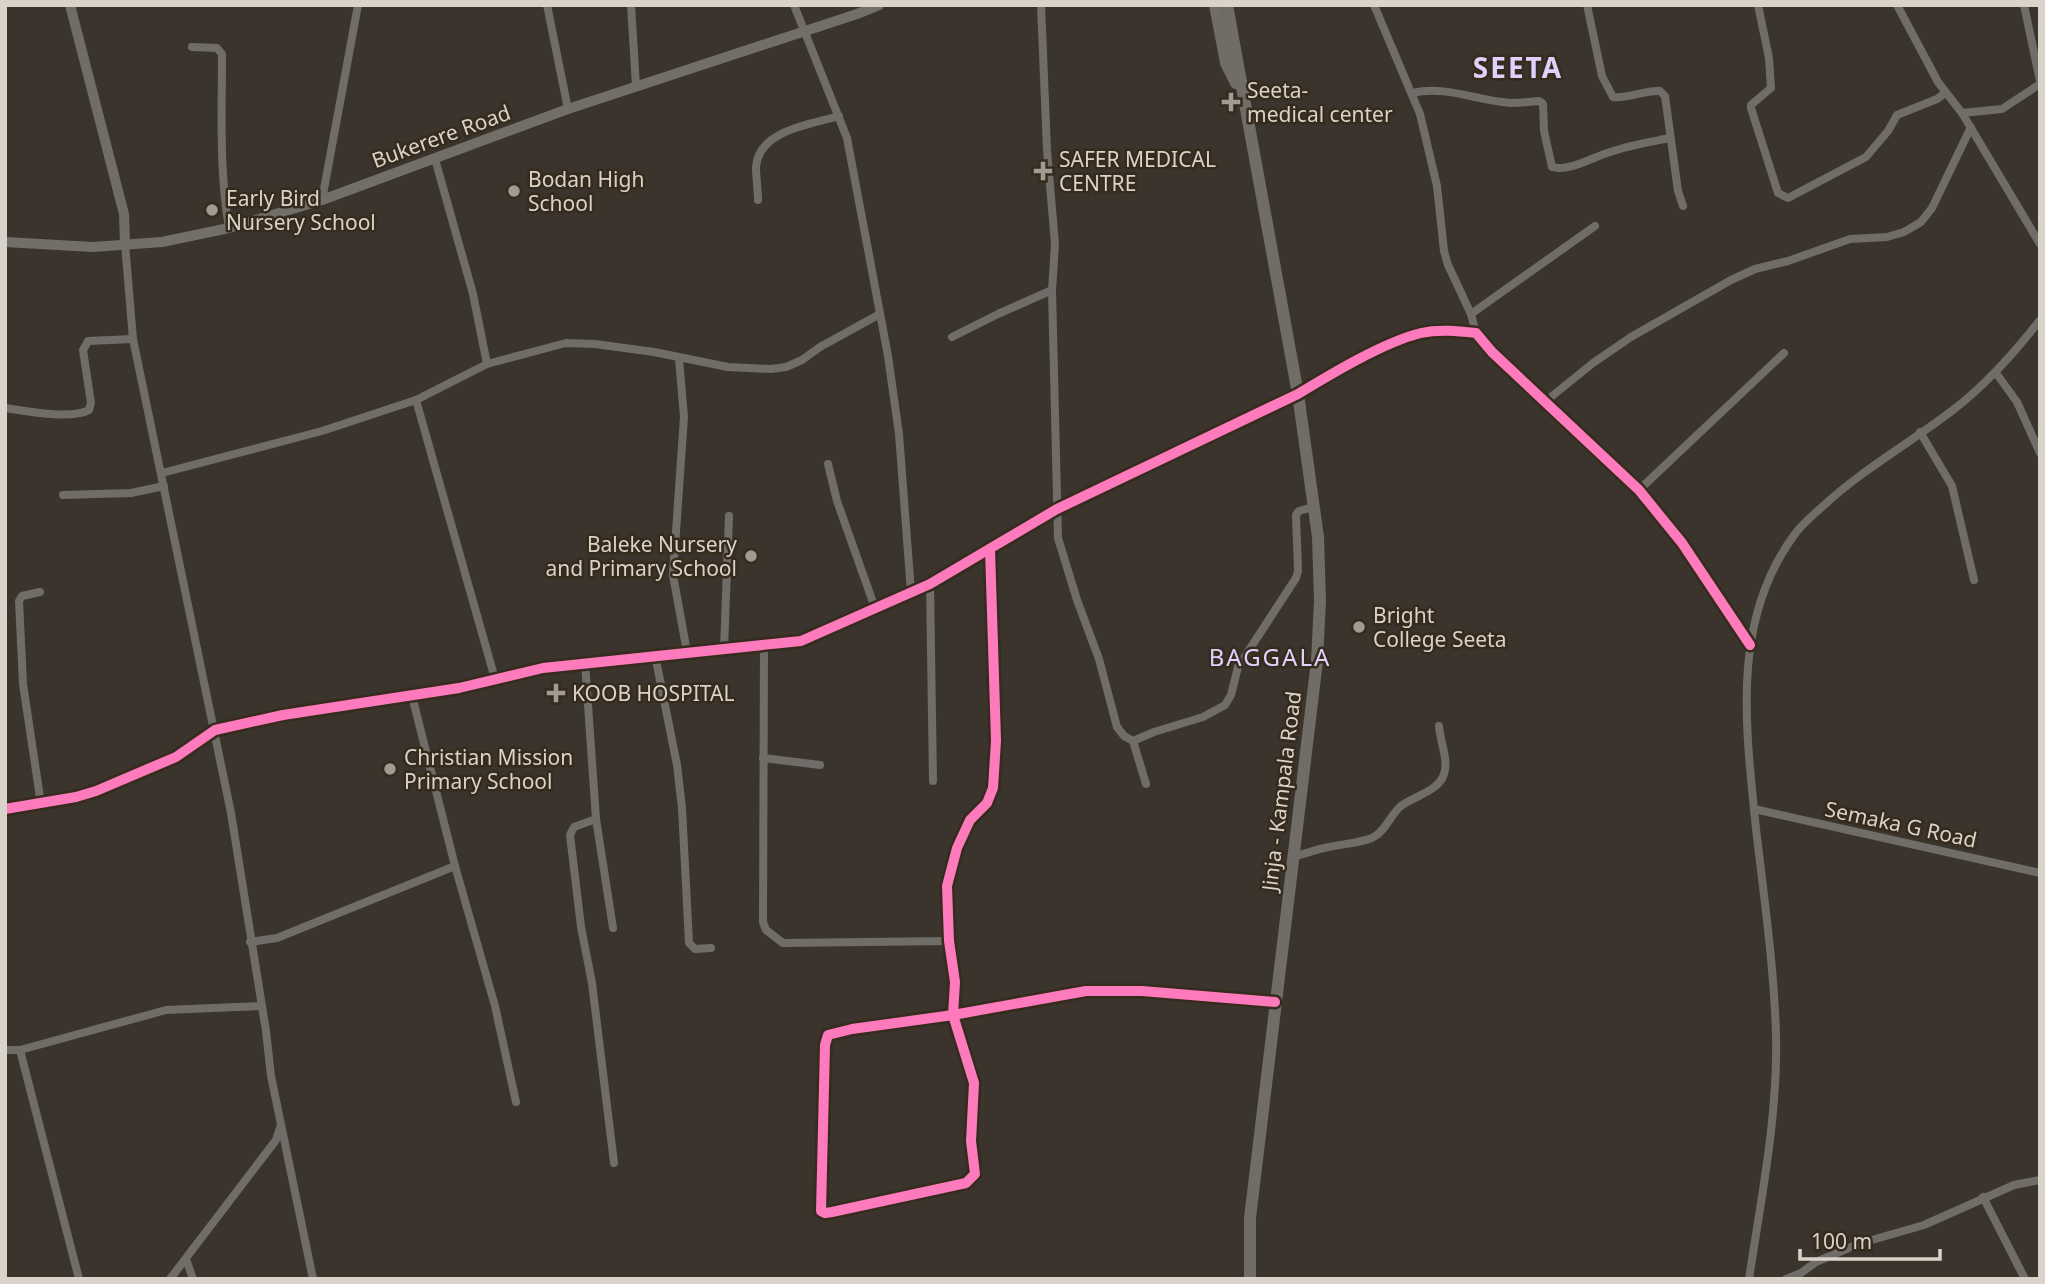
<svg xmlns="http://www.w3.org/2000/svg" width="2045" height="1284" font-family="'Noto Sans',sans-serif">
  <rect width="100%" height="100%" fill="#3a342c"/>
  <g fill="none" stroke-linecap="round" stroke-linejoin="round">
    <!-- minor -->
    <g stroke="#706d68" stroke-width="8">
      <polyline points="547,5 568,109"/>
      <polyline points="631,5 636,86"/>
      <polyline points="794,5 847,138 888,356 899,434 911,592"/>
      <polyline points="1041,5 1047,150 1055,244 1052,290 1058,538 1077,600 1099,659 1117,727 1124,736 1133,741 1146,784"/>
      <polyline points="1374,5 1420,114 1437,186 1444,251 1448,265 1471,314 1476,333"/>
      <path d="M1587,5L1602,76L1613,97C1628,99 1644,90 1660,91L1665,96L1678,191L1683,206"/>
      <polyline points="1758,5 1769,58 1771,88 1751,105 1751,108 1778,193 1788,198 1866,157 1888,131 1897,115 1937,99 1945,93"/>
      <polyline points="1897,5 1938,82 1962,113 2040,244"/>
      <polyline points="2024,5 2040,81"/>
      <path d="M192,47L217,48L222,54C222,112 219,170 229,228"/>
      <path d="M1412,93C1447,85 1477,101 1511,103C1521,103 1530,102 1539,101L1543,104L1544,131L1552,167C1569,172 1593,157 1610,152C1630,145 1650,142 1670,138"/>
      <polyline points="1962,113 2002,109 2040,84"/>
      <polyline points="322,200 358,5"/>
      <path d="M758,200C758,190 756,178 756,167C759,130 809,125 839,116"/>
      <polyline points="125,244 133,339 231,813 266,1031 271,1076 313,1279"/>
      <polyline points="1471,314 1595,226"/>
      <polyline points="952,337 998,314 1052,290"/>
      <polyline points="679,359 684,417 673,575 687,652"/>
      <polyline points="487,364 566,343 595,344 654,352 728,367 771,369 786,367 802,360 820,347 880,314"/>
      <polyline points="1996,373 2017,402 2040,453"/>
      <polyline points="416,400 495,679"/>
      <polyline points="1546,401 1593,363 1631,337 1731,280 1755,269 1788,261 1850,239 1887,237 1904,232 1921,222 1932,208 1971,127"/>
      <path d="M5,408C26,411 71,420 89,410L91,403L83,350L88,341L133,339"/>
      <polyline points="1920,432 1952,486 1974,580"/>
      <polyline points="828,464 837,501 875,608"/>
      <polyline points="162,473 322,431 416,400 487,364 473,294 435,159"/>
      <polyline points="1639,490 1784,353"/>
      <polyline points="63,495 131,493 164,486"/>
      <polyline points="990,549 996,741 993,788 987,803 970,820 957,848 947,886 949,941 955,982 953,1015 974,1083 971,1141 975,1174 966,1183 832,1212 825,1213 821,1211 825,1045 828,1035 852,1029 953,1015 1086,991 1142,991 1275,1002"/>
      <polyline points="930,584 933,781"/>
      <polyline points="40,592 22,596 19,601 23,684 41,804"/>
      <polyline points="764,646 763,922 766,930 783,943 949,941"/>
      <polyline points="724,649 729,516"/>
      <polyline points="655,655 677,765 682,808 689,943 695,949 711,948"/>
      <polyline points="585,662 596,819 613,928"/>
      <polyline points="412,696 455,866 495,1006 516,1102"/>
      <polyline points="1133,741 1154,732 1203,717 1225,705 1231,695 1238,667 1296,578 1298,571 1296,515 1299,511 1313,507"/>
      <polyline points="763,758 820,765"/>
      <path d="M5,809L76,797L96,791L176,757L215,730L283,715L459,688L543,668L801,641L930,584L1057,509L1298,394C1331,374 1384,342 1421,333C1439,329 1458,331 1476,333L1492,352L1639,490L1682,543L1750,645"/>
      <polyline points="1754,809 2040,873"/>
      <polyline points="596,819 574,827 570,835 581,927 592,983 614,1163"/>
      <path d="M1292,857C1305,854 1317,849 1329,847C1343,844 1359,843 1372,838C1386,831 1390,815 1401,806C1414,796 1439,791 1444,774C1449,760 1440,742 1439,726"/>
      <polyline points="250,942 277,938 455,866"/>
      <polyline points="5,1050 20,1050 166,1010 262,1006"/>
      <polyline points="20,1050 79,1279"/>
      <polyline points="1983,1197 2025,1279"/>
      <polyline points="186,1259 193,1279"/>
      <polyline points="170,1279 276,1140 281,1125"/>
      <path d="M1749,1279C1761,1199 1778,1116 1776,1035C1774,966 1764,897 1756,829C1746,728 1730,621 1795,534C1802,524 1813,515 1822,507C1863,469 1910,443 1953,410C1987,384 2014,353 2040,320"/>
      <polyline points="1786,1279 1801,1273 1816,1262 1858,1244 1924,1225 2014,1185 2040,1180"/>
    </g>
    <!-- tertiary -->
    <polyline stroke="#706d68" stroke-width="10" points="70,5 124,214 125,244"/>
    <!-- secondary -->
    <polyline stroke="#726f69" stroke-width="10" points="5,242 93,247 162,242 229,228 322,200 568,109 857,14 879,5"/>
    <!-- trunk -->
    <g stroke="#706c66" stroke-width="12">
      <polyline points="1215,5 1226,63 1236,83"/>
      <polyline points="1227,5 1298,394 1318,537 1320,600 1317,661 1250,1218 1250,1279"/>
    </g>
    <defs>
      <g id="cycleway">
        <polyline points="990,549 996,741 993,788 987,803 970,820 957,848 947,886 949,941 955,982 953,1015 974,1083 971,1141 975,1174 966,1183 832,1212 825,1213 821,1211 825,1045 828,1035 852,1029 953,1015 1086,991 1142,991 1275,1002"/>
        <path d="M5,809L76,797L96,791L176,757L215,730L283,715L459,688L543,668L801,641L930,584L1057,509L1298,394C1331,374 1384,342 1421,333C1439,329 1458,331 1476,333L1492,352L1639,490L1682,543L1750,645"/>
      </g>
    </defs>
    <!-- cycleway casing -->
    <use href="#cycleway" stroke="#362b1c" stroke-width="15"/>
    <!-- cycleway -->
    <use href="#cycleway" stroke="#fd7abc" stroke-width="10"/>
  </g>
  <!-- markers -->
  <g fill="#a29b92" stroke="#362b1c" stroke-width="2.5">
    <path d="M1227.5 91.5h7v7h7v7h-7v7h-7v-7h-7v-7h7z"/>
    <path d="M1039.5 160.5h7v7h7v7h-7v7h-7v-7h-7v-7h7z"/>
    <circle cx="514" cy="191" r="7"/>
    <circle cx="212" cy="210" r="7"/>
    <circle cx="751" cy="556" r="7"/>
    <circle cx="1359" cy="627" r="7"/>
    <path d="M552.5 682.5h7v7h7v7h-7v7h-7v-7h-7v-7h7z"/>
    <circle cx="390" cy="769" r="7"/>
  </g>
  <g text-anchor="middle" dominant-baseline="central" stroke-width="5" stroke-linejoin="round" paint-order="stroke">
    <!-- poi labels -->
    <g font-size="21" fill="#dad3c9" stroke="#362b1c" text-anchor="start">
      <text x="1247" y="90">Seeta-<tspan x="1247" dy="24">medical center</tspan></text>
      <text x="1059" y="159">SAFER MEDICAL<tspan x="1059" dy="24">CENTRE</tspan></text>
      <text x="528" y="179">Bodan High<tspan x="528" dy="24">School</tspan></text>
      <text x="226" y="198">Early Bird<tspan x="226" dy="24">Nursery School</tspan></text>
      <text x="737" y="544" text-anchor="end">Baleke Nursery<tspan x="737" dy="24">and Primary School</tspan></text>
      <text x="1373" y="615">Bright<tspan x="1373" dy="24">College Seeta</tspan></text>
      <text x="572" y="693">KOOB HOSPITAL</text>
      <text x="404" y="757">Christian Mission<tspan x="404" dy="24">Primary School</tspan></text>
    </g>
    <!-- street labels -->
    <g font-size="21" fill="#dad3c9" stroke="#362b1c">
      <text transform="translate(441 136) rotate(-20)">Bukerere Road</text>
      <text transform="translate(1281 791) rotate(-83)">Jinja - Kampala Road</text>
      <text transform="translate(1901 824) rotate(12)">Semaka G Road</text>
    </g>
    <!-- quarter labels -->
    <g font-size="24" letter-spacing="2" fill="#e0d1fc" stroke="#362b1c">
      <text x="1270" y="656">BAGGALA</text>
    </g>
    <!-- district labels -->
    <g font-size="28" font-weight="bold" letter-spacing="2" fill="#e0d1fc" stroke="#362b1c">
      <text x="1518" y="67">SEETA</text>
    </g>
  </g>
  <!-- border -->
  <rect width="2045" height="1284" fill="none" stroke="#dad3c9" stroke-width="14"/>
  <!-- scale -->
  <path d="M1800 1249v10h140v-10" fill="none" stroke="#dad3c9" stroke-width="3.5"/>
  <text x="1811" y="1249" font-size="21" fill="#dad3c9" stroke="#362b1c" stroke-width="5" paint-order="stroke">100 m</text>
</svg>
